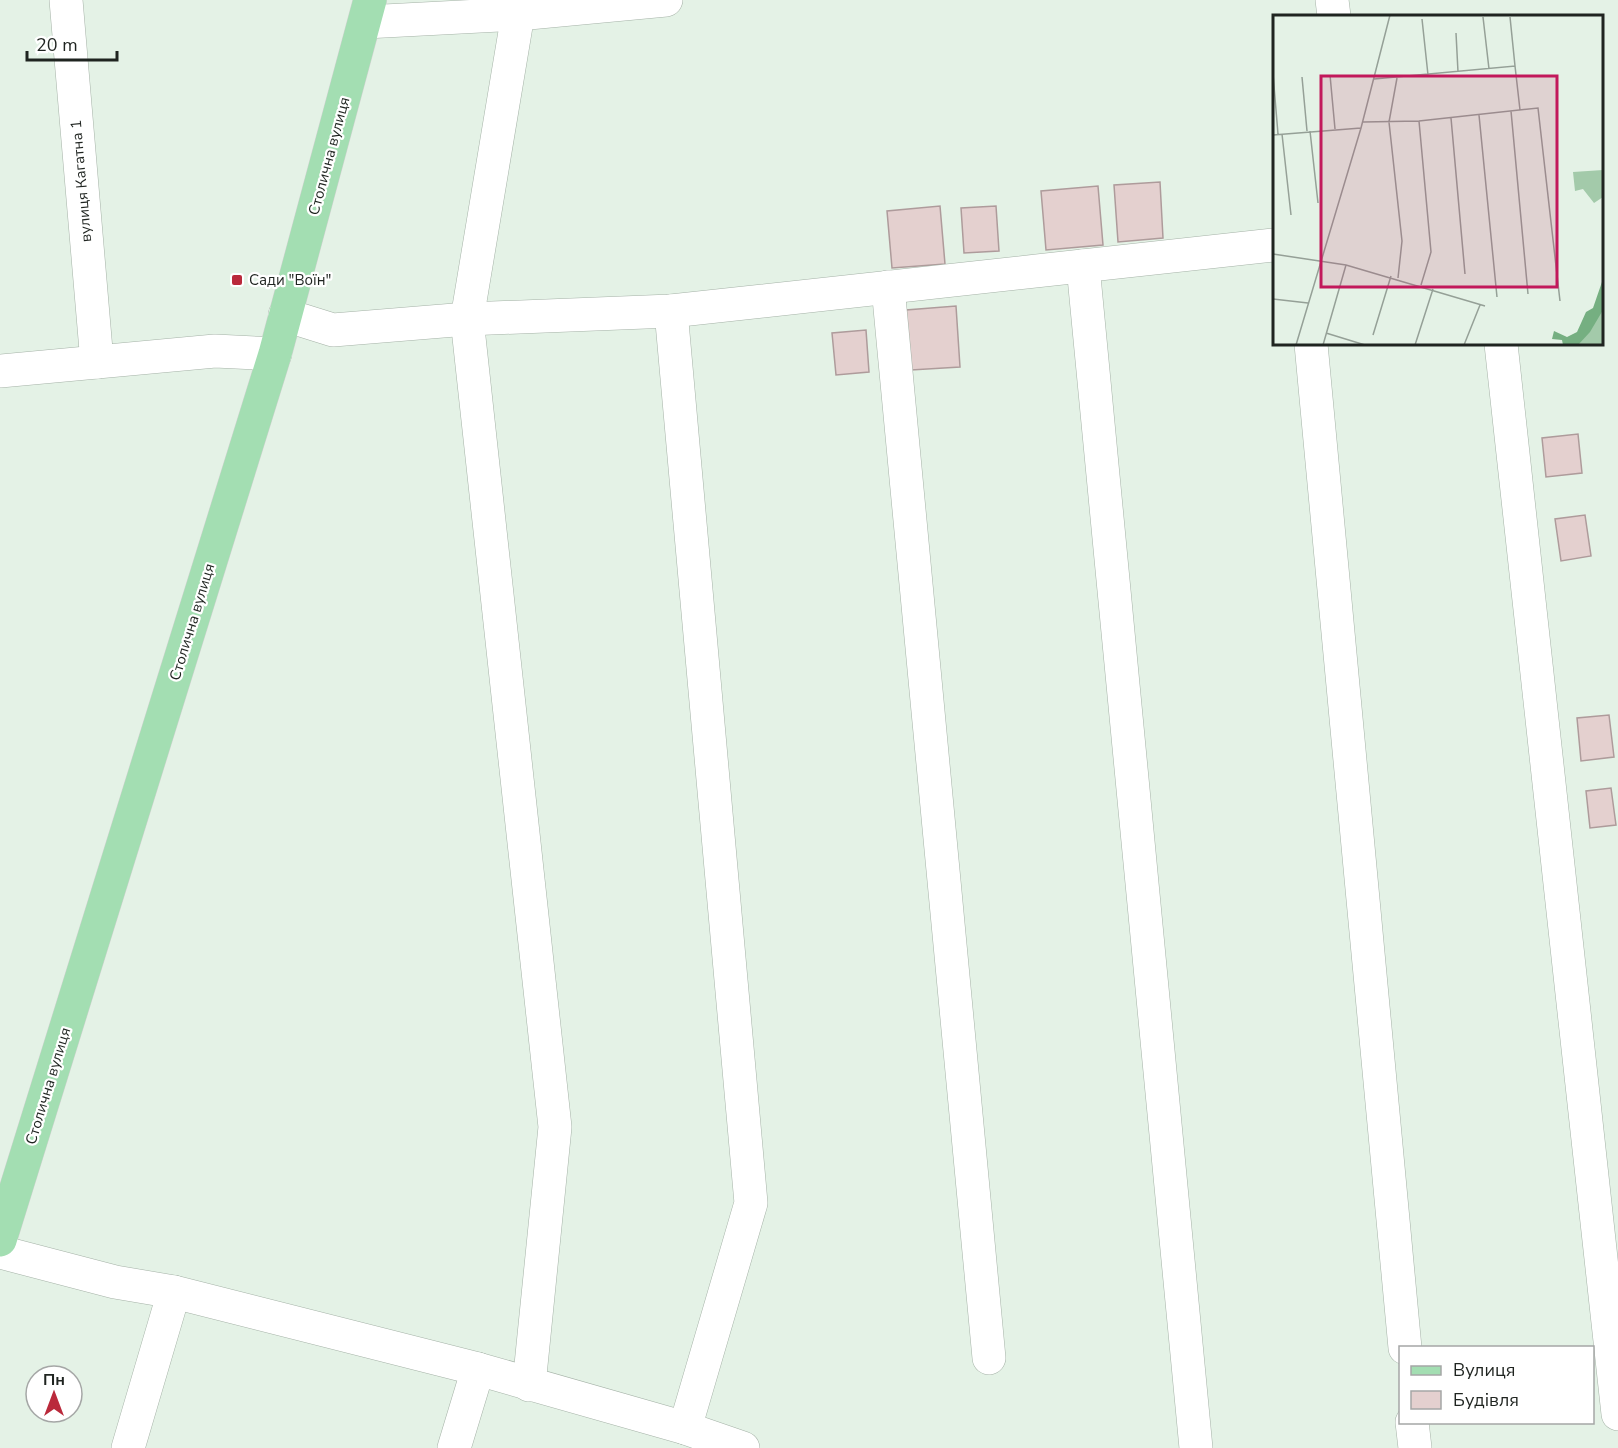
<svg xmlns="http://www.w3.org/2000/svg" width="1618" height="1448" font-family="'Nunito Sans',sans-serif">
  <rect width="100%" height="100%" fill="#e4f2e6"/>
  <!-- building -->
  <g fill="#e4d0cf" stroke="#ae9b9b" stroke-width="1.5">
    <polygon points="1160,182 1163,238 1118,242 1114,185"/>
    <polygon points="1098,186 1103,245 1046,250 1041,191"/>
    <polygon points="940,206 945,264 892,268 887,211"/>
    <polygon points="996,206 999,251 964,253 961,208"/>
    <polygon points="956,306 960,367 911,370 906,310"/>
    <polygon points="866,330 869,372 836,375 832,333"/>
    <polygon points="1578,434 1582,473 1546,477 1542,438"/>
    <polygon points="1585,515 1591,556 1561,561 1555,519"/>
    <polygon points="1609,715 1614,757 1581,761 1577,718"/>
    <polygon points="1611,788 1616,825 1590,828 1586,791"/>
  </g>
  <g fill="none" stroke-linecap="round" stroke-linejoin="round">
    <defs>
      <g id="minor">
        <polyline points="66,0 97,362"/>
        <polyline points="1332,0 1334,16"/>
        <polyline points="518,14 467,319 555,1127 529,1385"/>
        <polyline points="365,22 518,14 666,0"/>
        <polyline points="1083,266 1196,1448"/>
        <polyline points="888,287 989,1358"/>
        <polyline points="671,311 751,1203 685,1428"/>
        <polyline points="285,315 333,330 467,319 671,311 1274,245"/>
        <polyline points="1311,344 1405,1348"/>
        <polyline points="1501,344 1618,1414"/>
        <polyline points="0,371 215,351 275,354"/>
        <polyline points="0,1252 115,1282 174,1292 478,1369 685,1428 743,1448"/>
        <polyline points="1412,1422 1415,1448"/>
        <polyline points="128,1448 174,1292"/>
        <polyline points="454,1448 478,1369"/>
      </g>
      <polyline id="major" points="0,1240 275,354 370,0"/>
    </defs>
    <!-- minor casing -->
    <use href="#minor" stroke="#a5b2a7" stroke-width="34"/>
    <!-- major casing -->
    <use href="#major" stroke="#d2d3d2" stroke-width="34"/>
    <!-- minor -->
    <use href="#minor" stroke="#fff" stroke-width="33"/>
    <!-- major -->
    <use href="#major" stroke="#a3deb2" stroke-width="33"/>
  </g>
  <!-- markers -->
  <rect fill="#ba293b" stroke="#fff" stroke-width="2" x="231" y="274" width="12" height="12" rx="3"/>
  <g text-anchor="middle" dominant-baseline="central" stroke-width="4.5" stroke-linejoin="round" paint-order="stroke">
    <!-- street labels -->
    <g font-size="15" fill="#1f2420" stroke="#fff">
      <text transform="translate(329 156) rotate(-75)">Столична вулиця</text>
      <text transform="translate(81 181) rotate(-95)">вулиця Кагатна 1</text>
      <text transform="translate(192 622) rotate(-73)">Столична вулиця</text>
      <text transform="translate(48 1086) rotate(-73)">Столична вулиця</text>
    </g>
    <!-- poi labels -->
    <g font-size="15" fill="#1f2420" stroke="#fff" text-anchor="start">
      <text x="249" y="280">Сади "Воїн"</text>
    </g>
  </g>
  <!-- overview -->
  <g transform="translate(1273 15)">
    <rect width="330" height="330" fill="#e4f2e6"/>
    <path d="M330,155V182L321,188L310,174L302,176L300,157ZM330,283V330H297Z" fill="#a3caaa"/>
    <path d="M330,264V295L317,317L305,330H290L289,325L279,324L281,316L294,322L304,317L313,297L320,293Z" fill="#75af81"/>
    <path fill="none" stroke="#95a097" stroke-width="1.5" d="M210,2L216,54M237,2L242,51M149,4L155,60M183,18L185,57M0,59L5,119M57,60L62,114M29,62L34,116M124,63L116,107L129,226L125,263M101,64L242,51L247,95M238,96L255,279M206,100L224,282M178,103L192,259M146,106L158,237L148,270M90,107L146,106L265,93L287,286M37,116L45,188M9,119L18,200M0,120L88,113M0,239L73,250L212,291M0,284L35,288M53,318L92,330M100,320L118,261M23,330L88,113L117,0M50,330L73,250M142,330L160,274M191,330L207,290"/>
    <path fill="#c2185b" fill-opacity="0.15" stroke="#c2185b" stroke-width="3" d="M48,61H284V272H48Z"/>
    <rect width="330" height="330" fill="none" stroke="#1f2420" stroke-width="3"/>
  </g>
  <!-- legend -->
  <rect x="1399" y="1346" width="195" height="78" fill="#ffffff" stroke="#a5a7a6" stroke-width="1.5"/>
  <rect x="1411" y="1366" width="30" height="9" fill="#a3deb2" stroke="#a5a7a6" stroke-width="1.5"/>
  <text x="1453" y="1376" font-size="18" fill="#1f2420">Вулиця</text>
  <rect x="1411" y="1391" width="30" height="18" fill="#e4d0cf" stroke="#a5a7a6" stroke-width="1.5"/>
  <text x="1453" y="1406" font-size="18" fill="#1f2420">Будівля</text>
  <!-- north arrow -->
  <g transform="translate(54 1394)"><circle r="28" fill="#ffffff" stroke="#a5a7a6" stroke-width="1.5"/>
  <path d="M0-4.5L10 22L0 15L-10 22Z" fill="#ba293b"/>
  <text y="-9" font-size="16" font-weight="bold" text-anchor="middle" fill="#1f2420">Пн</text>
  </g>
  <!-- scale -->
  <path d="M27 51v9h90v-9" fill="none" stroke="#1f2420" stroke-width="3"/>
  <text x="36" y="51" font-size="18" fill="#1f2420" stroke="#ffffff" stroke-width="4.5" paint-order="stroke">20 m</text>
</svg>
